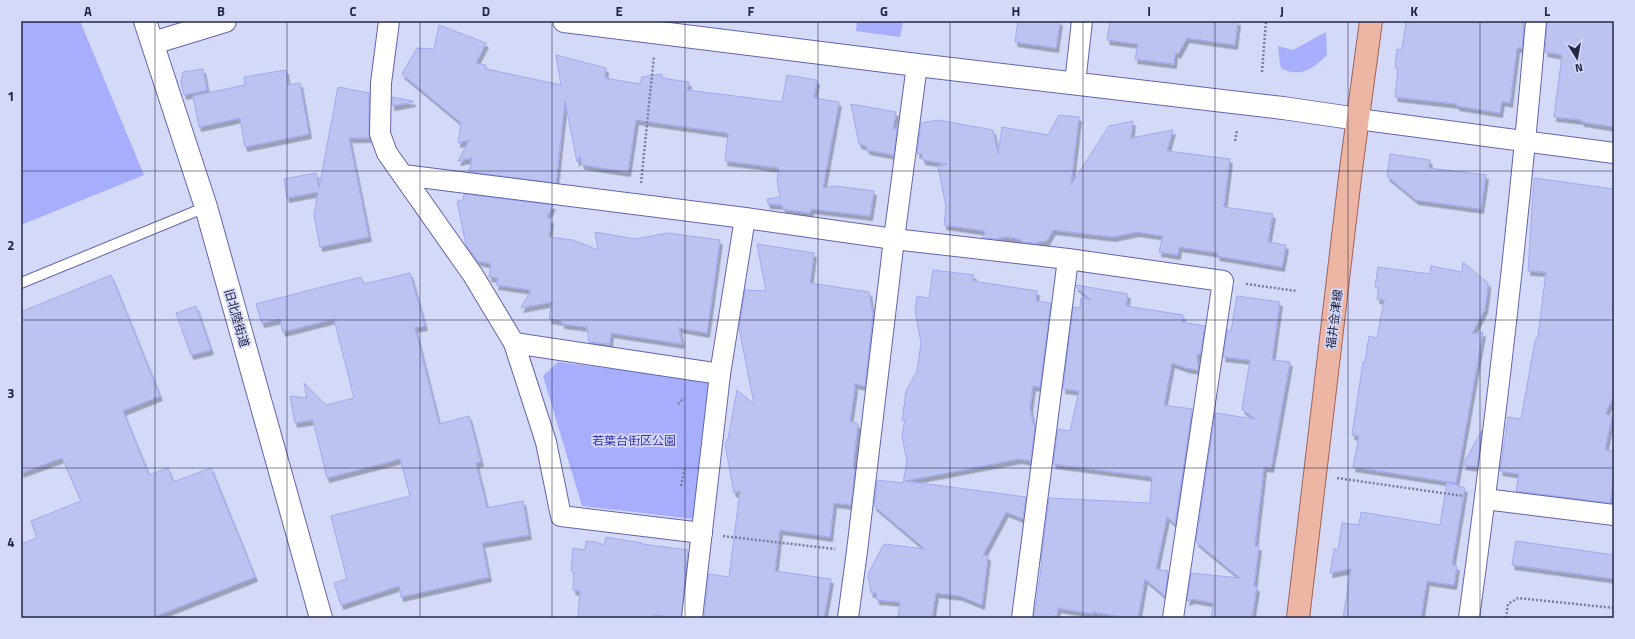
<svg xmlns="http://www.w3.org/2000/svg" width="1635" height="639" font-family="'Titillium Web','Noto Sans JP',sans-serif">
  <defs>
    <filter id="shadow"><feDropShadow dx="2.5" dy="4.5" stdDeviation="0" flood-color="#0004"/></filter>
  </defs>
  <rect width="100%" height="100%" fill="#d4d9f8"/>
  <!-- green -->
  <g fill="#a6aefd">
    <polygon points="21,21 80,21 144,175 21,225"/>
    <polygon points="857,21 903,21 900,37 856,31"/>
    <path d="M1326,32L1327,55C1313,68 1302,78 1282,69L1280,65L1278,46L1293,50Z"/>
    <polygon points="558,362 710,381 694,519 582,506 543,376"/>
  </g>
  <!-- building -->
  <g fill="#bdc3f1" stroke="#a0a9f4" filter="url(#shadow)">
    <polygon points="1018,21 1060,21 1056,48 1015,42"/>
    <polygon points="1110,21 1238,21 1235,45 1187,38 1178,54 1175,53 1174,64 1135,59 1138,44 1107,40"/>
    <polygon points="1410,21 1524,21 1522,48 1517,48 1510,103 1502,101 1500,113 1457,106 1457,104 1395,97 1398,68 1395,68 1397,49 1402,50 1406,22 1410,23"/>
    <polygon points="1547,21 1614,21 1614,127 1582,122 1582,120 1554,117 1562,55 1545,52"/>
    <polygon points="439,25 486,43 476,63 486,65 486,69 561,85 556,55 606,68 605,78 640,84 642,77 662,74 662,78 689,82 687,90 782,102 787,75 817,80 814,98 839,102 823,188 835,186 874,191 870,216 811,209 810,213 803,212 783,209 782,205 768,204 767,199 780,197 777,181 779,168 725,161 728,134 727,133 636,120 628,172 582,165 580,156 577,162 565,101 556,183 469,172 472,158 458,161 469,140 458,143 461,123 402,74 417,48 434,49"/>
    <polygon points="203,69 207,90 184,95 181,82 183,72"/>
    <polygon points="286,70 288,85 300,83 309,134 245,147 240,118 199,127 193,96 245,85 244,77"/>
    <polygon points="338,87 369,93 369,138 349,138 369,237 320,247 314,215 318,192 287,198 284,179 316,173 319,188"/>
    <polygon points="392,97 413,101 413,102 392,106"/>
    <polygon points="851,104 896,112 893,129 897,128 894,155 867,150 866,146 859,144"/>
    <polygon points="1059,115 1079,117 1071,185 1109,126 1133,121 1131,138 1173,130 1167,151 1230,159 1224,207 1273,214 1268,242 1286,245 1282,267 1217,256 1218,253 1179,247 1178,255 1159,252 1163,236 1137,232 1113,237 1053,230 1047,241 1034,243 1023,242 1019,239 1006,237 995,239 983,238 985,231 944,225 946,207 938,166 947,164 923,160 921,153 917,154 921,123 938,120 993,130 998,154 1002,127 1048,135"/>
    <polygon points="1390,154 1430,160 1429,168 1486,175 1481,209 1416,200 1387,176"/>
    <polygon points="1534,178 1614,189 1614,298 1612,312 1614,312 1614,397 1605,414 1612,416 1605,450 1614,451 1614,473 1610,503 1516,491 1519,474 1500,471 1508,417 1521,419 1535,341 1538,336 1546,272 1528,271"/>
    <polygon points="464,194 553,205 547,217 551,219 549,237 573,240 598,250 595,232 635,239 668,233 720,240 707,333 679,328 682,344 611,333 610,344 589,342 587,327 562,324 562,321 549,319 552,302 521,308 531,290 496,285 498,278 489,277 491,264 478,261 466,245 457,201 463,200"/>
    <polygon points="757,244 814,253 810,283 869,292 873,315 865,386 854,384 855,388 850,421 858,424 853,467 855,469 851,505 834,503 830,537 780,530 775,571 831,579 824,618 704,618 709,574 729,577 740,491 734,493 725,444 728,438 737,390 754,404 739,328 745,290 766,291"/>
    <polygon points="1463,262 1488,283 1488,288 1485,309 1472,334 1483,332 1456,483 1353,467 1359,436 1352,435 1363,362 1365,362 1369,336 1377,338 1384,300 1377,299 1379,287 1375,287 1378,267 1430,274 1431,266 1462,272"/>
    <polygon points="933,270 974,275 973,281 1037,291 1036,301 1051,303 1040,387 1033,386 1030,408 1033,424 1035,425 1031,461 1019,459 905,481 1026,497 1023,519 1006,512 983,555 988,556 982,605 960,596 936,593 932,618 898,618 900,602 877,600 876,593 871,593 868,574 884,544 925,549 874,506 877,480 903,483 907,461 902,436 905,420 902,421 906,391 917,371 921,343 915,311 917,296 929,298"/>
    <polygon points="410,273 425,326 415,328 439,424 469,416 481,462 476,463 487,508 523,501 529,535 482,543 489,577 401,597 399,586 341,605 334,583 347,579 331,516 410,496 400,459 327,478 313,420 295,423 290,396 307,398 304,383 326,405 354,398 334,319 283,332 280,319 262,323 256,304 361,277 364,284"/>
    <polygon points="111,275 160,396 123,411 149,475 168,468 173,482 211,468 255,577 151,618 21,618 21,544 37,538 31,521 81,501 62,458 21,473 21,312"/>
    <polygon points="1076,285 1128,294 1126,306 1183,315 1182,322 1205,326 1200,355 1197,354 1198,370 1186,368 1172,363 1164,405 1192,409 1175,524 1167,517 1156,569 1168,571 1165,596 1145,579 1138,618 1129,618 1093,612 1093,614 1058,608 1057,616 1034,618 1042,562 1041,562 1049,498 1150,503 1152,477 1053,464 1058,429 1070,431 1079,391 1063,389 1073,307 1080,308 1081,298 1091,300 1076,287"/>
    <polygon points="1237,296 1280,302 1272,360 1290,362 1271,468 1264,467 1255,546 1259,546 1254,586 1257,587 1252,618 1211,618 1214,603 1193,599 1187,601 1191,573 1240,578 1196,542 1215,413 1255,419 1242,409 1250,360 1223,357 1227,330 1231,331"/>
    <polygon points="196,306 211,350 191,355 176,313"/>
    <polygon points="1482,430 1477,467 1463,465"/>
    <polygon points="1447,482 1465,488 1452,565 1457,566 1454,585 1427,581 1421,618 1343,618 1351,569 1330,573 1334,549 1338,550 1342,523 1359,525 1361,512 1440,525"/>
    <polygon points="606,537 642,543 642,544 688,550 681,618 653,615 653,618 578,618 580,591 573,590 574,572 571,571 573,548 585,550 586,541 596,542 604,545"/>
    <polygon points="1516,541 1614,555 1614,579 1512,565"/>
  </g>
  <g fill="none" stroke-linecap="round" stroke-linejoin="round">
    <defs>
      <polyline id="service" points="21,283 206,207"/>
      <g id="minor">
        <polyline points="389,21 381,83 380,134 387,153 473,275 514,343 546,442 561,516 702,533"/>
        <polyline points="1075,83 1082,21"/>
        <polyline points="1358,119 1614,153"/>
        <polyline points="403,175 745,218 894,239 1068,259 1223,281 1173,618"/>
        <polyline points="514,343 720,374"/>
        <polyline points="1485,499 1614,515"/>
        <polyline points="692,618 720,374 745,218"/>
        <polyline points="848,618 857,551 894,239 917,65"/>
        <polyline points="1022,618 1068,259"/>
        <path d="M1469,618C1496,420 1519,220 1536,21"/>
      </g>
      <g id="tertiary">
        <polyline points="145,21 206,207 321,618"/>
        <polyline points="564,21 917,65 1283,108 1358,119"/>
        <polyline points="153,43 225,21"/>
      </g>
      <polyline id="primary" points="1298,618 1351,169 1371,21"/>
    </defs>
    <!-- service casing -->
    <use href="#service" stroke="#6066ab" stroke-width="12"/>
    <!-- minor casing -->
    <use href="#minor" stroke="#6066ab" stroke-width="22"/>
    <!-- tertiary casing -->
    <use href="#tertiary" stroke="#6066ab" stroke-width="24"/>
    <!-- primary casing -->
    <use href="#primary" stroke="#9f6359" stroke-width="24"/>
    <!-- path -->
    <g stroke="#797d9b" stroke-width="2.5" stroke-dasharray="2 2" stroke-linecap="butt">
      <polyline points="1262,72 1266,21"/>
      <polyline points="1235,141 1237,131"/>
      <polyline points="641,183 654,56"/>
      <polyline points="1246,284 1297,291"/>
      <polyline points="678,404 684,398"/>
      <polyline points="1337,478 1463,496"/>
      <polyline points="681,486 685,469"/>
      <polyline points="723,536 835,549"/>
      <polyline points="1506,618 1508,604 1518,598 1614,608"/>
    </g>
    <!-- service -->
    <use href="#service" stroke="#fff" stroke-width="10"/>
    <!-- minor -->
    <use href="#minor" stroke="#fff" stroke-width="20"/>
    <!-- tertiary -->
    <use href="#tertiary" stroke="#fff" stroke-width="22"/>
    <!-- primary -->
    <use href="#primary" stroke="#edb5a3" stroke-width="22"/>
  </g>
  <!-- grid -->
  <path fill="none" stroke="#242744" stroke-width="1" stroke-opacity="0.55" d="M155,21V618M287,21V618M420,21V618M552,21V618M685,21V618M818,21V618M950,21V618M1083,21V618M1215,21V618M1348,21V618M1480,21V618M21,171H1614M21,320H1614M21,468H1614"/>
  <g text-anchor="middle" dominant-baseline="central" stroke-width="3.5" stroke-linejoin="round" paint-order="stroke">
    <!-- street labels -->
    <g font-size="12" fill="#242744" stroke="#d4d9f8">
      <text transform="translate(237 318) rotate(74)">旧北陸街道</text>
      <text transform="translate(1334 319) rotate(-83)">福井金津線</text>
    </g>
    <!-- park labels -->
    <g font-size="12" fill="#3e32b1" stroke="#d4d9f8">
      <text x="634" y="440">若葉台街区公園</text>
    </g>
  </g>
  <!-- border -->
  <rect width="1635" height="639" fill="none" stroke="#d4d9f8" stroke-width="44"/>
  <!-- north arrow -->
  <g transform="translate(1577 58) rotate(169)" stroke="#d4d9f8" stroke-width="3" paint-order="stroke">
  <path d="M0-3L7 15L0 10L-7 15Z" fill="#242744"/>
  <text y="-6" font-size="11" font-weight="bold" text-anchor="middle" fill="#242744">N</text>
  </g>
  <rect x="22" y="22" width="1591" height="595" fill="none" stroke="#242744" stroke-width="1.5"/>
  <g font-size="13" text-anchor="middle" font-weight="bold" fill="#242744">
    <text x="88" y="16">A</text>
    <text x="221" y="16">B</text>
    <text x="353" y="16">C</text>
    <text x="486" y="16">D</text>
    <text x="619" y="16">E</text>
    <text x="751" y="16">F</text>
    <text x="884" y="16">G</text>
    <text x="1016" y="16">H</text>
    <text x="1149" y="16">I</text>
    <text x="1282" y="16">J</text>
    <text x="1414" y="16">K</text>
    <text x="1547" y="16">L</text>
    <text x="11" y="101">1</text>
    <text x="11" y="250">2</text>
    <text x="11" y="398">3</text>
    <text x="11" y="547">4</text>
  </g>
</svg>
